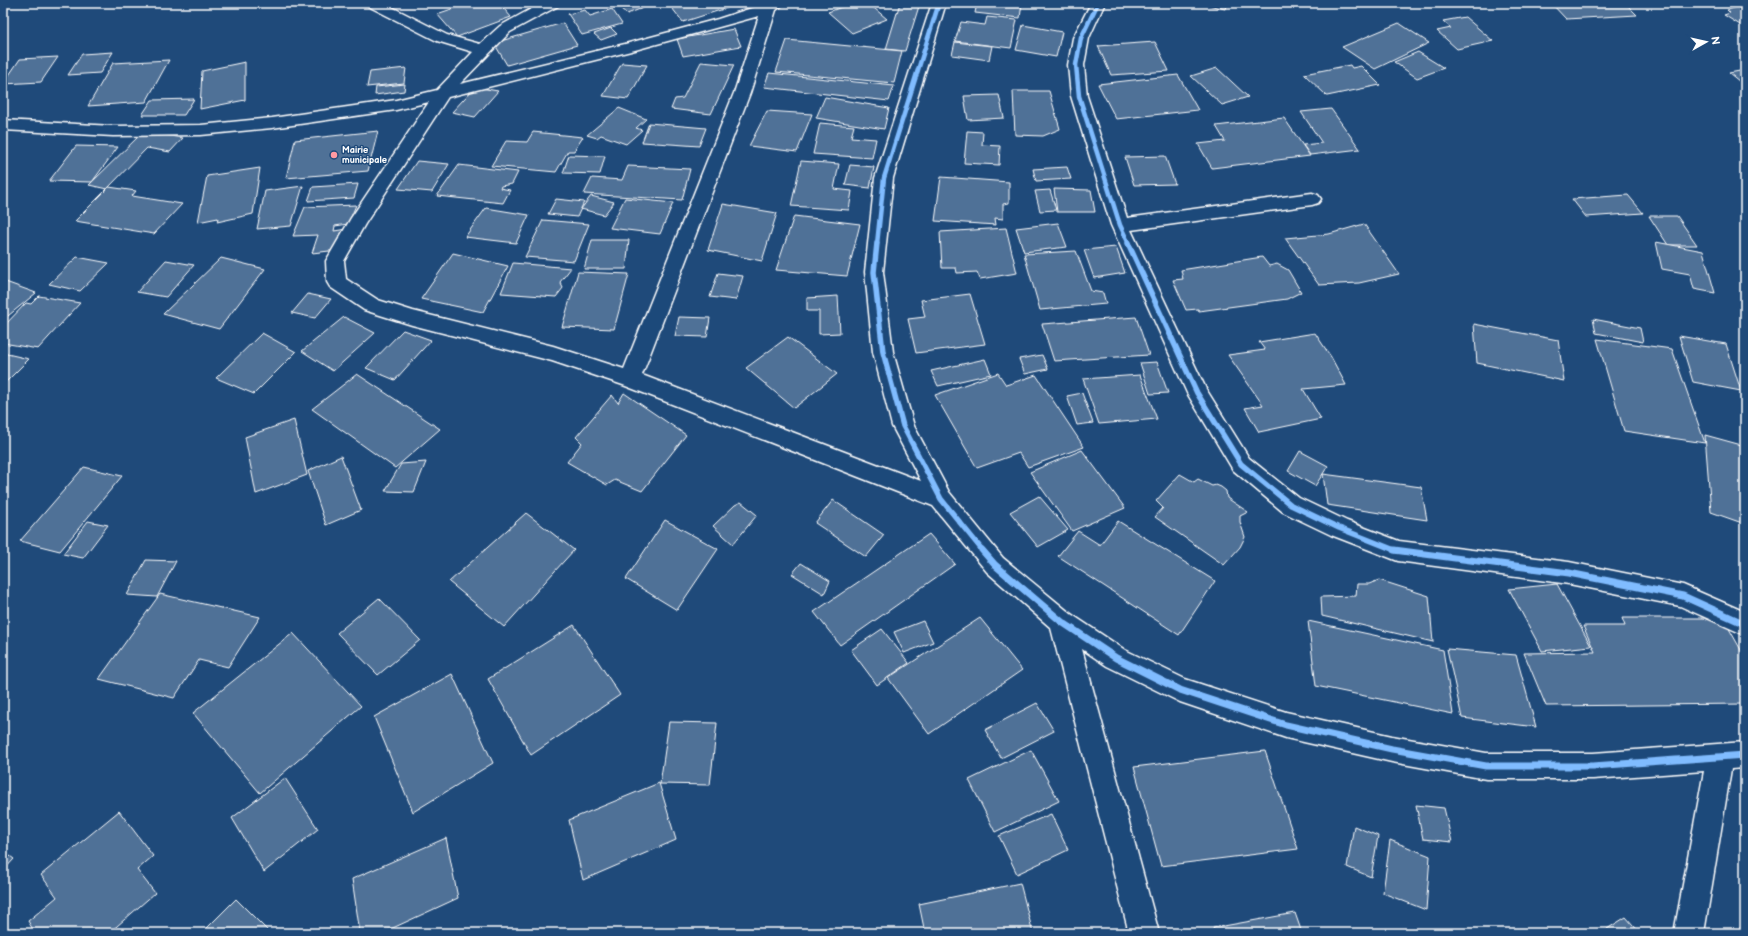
<svg xmlns="http://www.w3.org/2000/svg" width="1748" height="936" font-family="'Balsamiq Sans',sans-serif">
  <rect width="100%" height="100%" fill="#1f4a7a"/>
  <filter id="ink" filterUnits="userSpaceOnUse"><feTurbulence type="fractalNoise" baseFrequency=".025" numOctaves="2"/><feDisplacementMap in="SourceGraphic" scale="8" xChannelSelector="R" yChannelSelector="G"/><feConvolveMatrix kernelMatrix="1 2 1 2 8 2 1 2 1" color-interpolation-filters="sRGB"/></filter>
  <g filter="url(#ink)">
    <!-- building -->
    <g fill="#507197" stroke="#fff">
      <polygon points="469,3 499,3 511,17 457,37 437,14"/>
      <polygon points="614,3 656,3 627,14"/>
      <polygon points="668,3 729,3 733,6 683,22"/>
      <polygon points="853,3 868,3 887,19 852,33 828,12"/>
      <polygon points="900,3 920,3 905,51 886,49"/>
      <polygon points="977,3 1022,3 1020,18 975,13"/>
      <polygon points="1200,3 1227,3 1225,9"/>
      <polygon points="1551,3 1625,3 1637,15 1566,19"/>
      <polygon points="1745,5 1745,28 1724,15 1730,13 1727,10"/>
      <polygon points="612,9 622,24 582,35 568,14 585,10 590,16"/>
      <polygon points="987,17 1017,20 1011,48 955,41 961,22 985,25"/>
      <polygon points="1465,17 1493,41 1457,49 1437,31 1451,28 1443,21"/>
      <polygon points="563,23 577,45 507,65 494,43"/>
      <polygon points="1399,23 1429,43 1375,69 1342,47"/>
      <polygon points="1023,25 1062,32 1056,57 1016,50"/>
      <polygon points="611,28 617,34 601,40 594,34"/>
      <polygon points="734,29 741,46 683,56 677,39"/>
      <polygon points="787,40 902,51 894,83 776,72"/>
      <polygon points="955,42 992,46 989,60 952,55"/>
      <polygon points="1155,42 1169,71 1111,75 1098,46"/>
      <polygon points="113,52 100,73 68,75 82,54"/>
      <polygon points="1418,52 1444,68 1417,78 1394,62"/>
      <polygon points="58,57 41,82 3,84 20,59"/>
      <polygon points="169,60 146,102 88,106 113,63"/>
      <polygon points="245,62 245,100 200,109 202,71"/>
      <polygon points="701,62 734,65 711,114 671,109 675,99 683,98"/>
      <polygon points="622,63 647,65 628,99 603,96"/>
      <polygon points="1350,65 1352,68 1361,66 1380,85 1327,96 1304,74"/>
      <polygon points="406,68 404,83 367,87 370,72"/>
      <polygon points="1217,68 1248,97 1222,105 1191,76"/>
      <polygon points="1745,70 1745,86 1729,73"/>
      <polygon points="769,73 894,86 889,101 764,87"/>
      <polygon points="1178,75 1198,110 1116,119 1098,84"/>
      <polygon points="405,84 404,91 375,95 376,87"/>
      <polygon points="475,87 498,91 475,117 452,112"/>
      <polygon points="1013,91 1049,91 1060,129 1043,136 1015,135"/>
      <polygon points="999,95 1004,118 968,120 964,96"/>
      <polygon points="825,97 889,108 884,129 816,118"/>
      <polygon points="194,99 184,115 142,115 152,100"/>
      <polygon points="619,108 646,119 636,128 642,130 626,144 601,135 597,138 587,135"/>
      <polygon points="1331,109 1360,149 1310,155 1303,145 1322,143 1301,112"/>
      <polygon points="767,111 812,114 797,152 749,146"/>
      <polygon points="1284,118 1310,156 1212,168 1198,144 1225,141 1216,126"/>
      <polygon points="649,123 706,128 699,146 642,142"/>
      <polygon points="820,123 854,126 851,137 876,139 872,158 813,154"/>
      <polygon points="378,131 368,171 286,178 295,140"/>
      <polygon points="967,131 983,132 982,145 1000,146 999,165 964,163"/>
      <polygon points="143,132 183,138 170,152 147,148 107,189 89,185"/>
      <polygon points="533,132 583,137 574,151 568,151 556,172 491,166 506,141 527,142"/>
      <polygon points="76,146 118,147 92,182 49,181"/>
      <polygon points="569,155 605,156 600,174 563,173"/>
      <polygon points="1165,156 1175,184 1134,185 1125,157"/>
      <polygon points="417,161 449,164 432,192 398,189"/>
      <polygon points="801,161 839,164 834,189 852,191 849,210 791,206"/>
      <polygon points="459,165 518,172 512,184 501,186 500,188 510,190 503,203 437,196"/>
      <polygon points="850,165 874,167 870,188 845,185"/>
      <polygon points="628,166 690,169 682,200 584,194 592,178 622,180"/>
      <polygon points="1067,167 1071,179 1036,181 1033,169"/>
      <polygon points="260,168 253,214 217,222 218,218 198,222 207,176"/>
      <polygon points="941,177 1009,182 1009,203 1003,204 1003,219 995,218 996,225 935,221"/>
      <polygon points="358,184 354,198 308,201 313,187"/>
      <polygon points="303,186 291,226 257,229 265,191"/>
      <polygon points="109,187 136,191 132,196 182,204 154,234 75,221"/>
      <polygon points="1054,189 1091,190 1095,212 1057,212"/>
      <polygon points="1050,190 1056,210 1040,211 1035,191"/>
      <polygon points="1628,195 1643,213 1586,217 1572,199"/>
      <polygon points="591,196 614,202 604,215 581,209"/>
      <polygon points="625,198 673,203 660,234 610,228"/>
      <polygon points="556,199 584,202 577,217 548,214"/>
      <polygon points="723,204 777,213 762,261 708,250"/>
      <polygon points="356,205 348,224 335,226 334,231 347,229 338,250 312,253 318,235 293,236 305,207"/>
      <polygon points="486,208 529,215 516,243 465,237"/>
      <polygon points="794,216 860,224 847,276 776,270"/>
      <polygon points="1649,216 1677,216 1697,245 1668,245"/>
      <polygon points="543,220 589,224 574,261 525,257"/>
      <polygon points="1058,223 1067,247 1024,252 1016,228"/>
      <polygon points="1364,224 1399,274 1359,283 1319,285 1285,238 1329,234"/>
      <polygon points="1006,228 1017,273 980,279 977,272 957,273 956,268 942,268 940,232"/>
      <polygon points="592,240 629,240 626,269 584,269"/>
      <polygon points="1656,242 1703,251 1715,293 1694,289 1690,274 1662,269"/>
      <polygon points="1116,247 1125,273 1094,278 1084,250"/>
      <polygon points="1076,251 1091,291 1103,293 1106,304 1040,310 1024,254"/>
      <polygon points="453,253 508,266 483,312 421,299"/>
      <polygon points="77,257 109,263 80,291 49,284"/>
      <polygon points="1262,257 1269,266 1277,264 1288,270 1301,292 1287,299 1199,311 1198,309 1186,310 1173,280 1183,279 1181,270"/>
      <polygon points="221,258 265,269 219,329 163,314"/>
      <polygon points="166,260 194,265 166,297 137,292"/>
      <polygon points="513,263 571,268 560,282 563,288 556,297 501,293"/>
      <polygon points="578,272 629,274 614,329 562,327"/>
      <polygon points="718,273 743,276 736,300 710,297"/>
      <polygon points="3,281 36,293 3,320"/>
      <polygon points="308,294 331,299 315,318 292,313"/>
      <polygon points="970,294 985,344 916,353 908,319 925,317 921,300"/>
      <polygon points="39,296 80,303 38,349 3,343 3,327 26,303 31,304"/>
      <polygon points="838,296 840,333 819,334 819,311 807,311 807,298"/>
      <polygon points="344,317 375,333 333,371 302,351"/>
      <polygon points="679,317 710,318 707,337 675,336"/>
      <polygon points="1136,317 1149,355 1054,361 1042,324"/>
      <polygon points="1593,319 1640,328 1643,342 1596,333"/>
      <polygon points="1474,324 1558,340 1564,381 1477,363"/>
      <polygon points="403,330 431,340 395,380 366,368"/>
      <polygon points="262,333 296,352 254,394 216,378"/>
      <polygon points="1315,333 1331,357 1346,385 1303,389 1321,419 1259,432 1245,408 1263,405 1228,355 1265,350 1259,342"/>
      <polygon points="1679,336 1726,344 1741,391 1693,382"/>
      <polygon points="788,337 837,374 794,408 746,368"/>
      <polygon points="1597,339 1672,349 1705,443 1624,431"/>
      <polygon points="3,353 29,359 3,385"/>
      <polygon points="1042,355 1048,369 1025,374 1019,359"/>
      <polygon points="985,359 991,374 938,386 931,371"/>
      <polygon points="1157,362 1168,393 1150,394 1140,363"/>
      <polygon points="998,373 1006,385 1036,375 1084,447 1028,467 1019,453 977,468 935,395"/>
      <polygon points="357,374 440,429 395,468 312,409"/>
      <polygon points="1140,375 1157,419 1099,424 1083,379"/>
      <polygon points="624,393 686,435 642,491 615,480 607,485 567,462 582,443 576,437 612,395 618,403"/>
      <polygon points="1082,393 1093,423 1077,425 1067,396"/>
      <polygon points="294,420 307,475 256,494 245,437"/>
      <polygon points="1705,435 1745,446 1745,524 1711,512"/>
      <polygon points="1082,450 1125,508 1072,531 1030,472"/>
      <polygon points="1300,451 1328,466 1315,486 1288,471"/>
      <polygon points="341,456 361,510 326,525 308,471"/>
      <polygon points="426,462 414,492 385,491 401,464"/>
      <polygon points="84,467 122,476 60,551 20,541"/>
      <polygon points="1180,474 1194,482 1198,479 1212,486 1216,485 1221,487 1226,491 1227,498 1248,512 1240,516 1240,522 1245,537 1240,547 1224,565 1155,517 1163,508 1156,501"/>
      <polygon points="1323,474 1421,487 1427,520 1327,505"/>
      <polygon points="1039,496 1068,530 1038,547 1010,512"/>
      <polygon points="833,500 884,535 866,557 815,523"/>
      <polygon points="741,502 757,515 733,544 713,526 735,505"/>
      <polygon points="526,513 574,550 504,627 449,582"/>
      <polygon points="665,520 718,549 677,610 626,579"/>
      <polygon points="88,521 108,525 83,558 63,554"/>
      <polygon points="1118,521 1215,581 1179,635 1058,556 1078,531 1100,545"/>
      <polygon points="929,534 955,564 840,645 814,612"/>
      <polygon points="146,560 176,561 157,597 127,595"/>
      <polygon points="801,563 830,581 824,594 792,574"/>
      <polygon points="1379,580 1429,596 1433,642 1322,616 1321,597 1356,596 1357,584 1369,584"/>
      <polygon points="1557,584 1591,646 1542,651 1509,589"/>
      <polygon points="160,594 260,617 228,667 199,660 174,698 99,679"/>
      <polygon points="379,598 420,640 378,675 337,633"/>
      <polygon points="980,618 1022,670 929,734 888,678"/>
      <polygon points="1622,618 1723,618 1745,657 1745,704 1546,706 1524,653 1595,652 1583,626 1625,626"/>
      <polygon points="923,621 933,642 904,653 894,632"/>
      <polygon points="1308,621 1443,650 1453,714 1316,686"/>
      <polygon points="574,625 620,695 531,755 488,679"/>
      <polygon points="882,629 909,663 877,685 851,650"/>
      <polygon points="293,633 361,706 260,793 193,713"/>
      <polygon points="1447,649 1516,655 1536,727 1462,718"/>
      <polygon points="452,674 493,763 413,812 374,717"/>
      <polygon points="1037,703 1054,731 1001,758 985,730"/>
      <polygon points="669,722 717,723 710,785 660,784"/>
      <polygon points="1031,750 1059,801 995,832 969,780"/>
      <polygon points="1265,751 1298,849 1161,866 1134,767"/>
      <polygon points="285,778 318,829 264,872 232,818"/>
      <polygon points="659,783 676,840 583,880 569,820"/>
      <polygon points="1416,805 1444,808 1452,842 1423,839"/>
      <polygon points="119,811 153,856 137,870 155,893 109,933 35,933 28,921 57,897 41,875"/>
      <polygon points="1051,814 1068,850 1017,874 999,836"/>
      <polygon points="1354,826 1378,836 1371,877 1347,867"/>
      <polygon points="446,838 458,898 382,933 360,933 352,879"/>
      <polygon points="1390,840 1430,856 1426,910 1383,893"/>
      <polygon points="3,851 14,859 3,871"/>
      <polygon points="1020,883 1033,933 925,933 919,904"/>
      <polygon points="236,899 270,933 202,933"/>
      <polygon points="1295,913 1302,933 1215,933 1213,928"/>
      <polygon points="1626,917 1640,933 1610,933 1607,929"/>
    </g>
    <g fill="none" stroke-linecap="round" stroke-linejoin="round">
      <defs>
        <g id="minor">
          <path d="M366,3H384L447,35L480,44L500,26L542,3H560L558,6L510,32L460,84L625,44L718,19L767,3H785L776,10L750,93L642,375L921,481L892,426L873,352L865,272L875,178L932,3H946L893,178L883,272L893,352L914,426L949,492L1003,558L1071,614L1125,650L1185,679L1286,712L1392,736L1486,753H1593L1745,742V768L1731,769L1704,933H1674L1704,771L1593,779H1486L1392,762L1286,738L1180,702L1107,666L1082,649L1159,933H1129L1051,628L987,572L933,506L623,385L552,361L412,325L364,310L330,287L327,282L326,261L351,218L429,102L396,110L272,128L201,135L113,136L3,130V120L113,126L201,125L272,118L396,100L437,90L473,52L437,41L368,6ZM759,16L734,93L624,369L553,346L413,311L378,300L346,279L344,261L365,224L448,97L635,50Z"/>
          <polygon points="1091,3 1105,3 1089,38 1084,65 1087,96 1127,218 1312,193 1318,195 1321,199 1318,203 1312,205 1131,230 1206,389 1249,458 1299,498 1347,521 1399,541 1569,562 1683,585 1745,612 1745,635 1680,606 1569,584 1398,561 1331,535 1283,512 1233,470 1187,393 1111,225 1071,96 1068,65 1073,38"/>
        </g>
      </defs>
      <!-- minor casing -->
      <use href="#minor" stroke="#fff" stroke-width="3"/>
      <!-- minor -->
      <use href="#minor" fill="#1f4a7a" fill-rule="evenodd"/>
      <defs>
        <g id="cycleway-far2">
          <polyline points="1098,3 1081,38 1076,65 1079,96 1120,225 1129,244"/>
          <polyline points="877,244 884,178 939,3"/>
        </g>
        <g id="cycleway-far1">
          <polyline points="877,243 874,272 883,352 903,426 941,499 983,551"/>
          <polyline points="1128,243 1197,393 1241,464 1291,505 1339,528 1397,551"/>
        </g>
        <g id="cycleway">
          <polyline points="982,550 995,565 1062,622 1116,658 1180,690 1286,725 1392,749 1486,766 1593,766 1745,755"/>
          <polyline points="1394,550 1569,573 1683,596 1745,624"/>
        </g>
      </defs>
      <!-- cycleway-far2 casing -->
      <use href="#cycleway-far2" stroke="#1f4a7a" stroke-width="6"/>
      <!-- cycleway-far1 casing -->
      <use href="#cycleway-far1" stroke="#1f4a7a" stroke-width="8"/>
      <!-- cycleway casing -->
      <use href="#cycleway" stroke="#1f4a7a" stroke-width="10"/>
      <!-- cycleway-far2 -->
      <use href="#cycleway-far2" stroke="#80bcff" stroke-width="4.5"/>
      <!-- cycleway-far1 -->
      <use href="#cycleway-far1" stroke="#80bcff" stroke-width="5.5"/>
      <!-- cycleway -->
      <use href="#cycleway" stroke="#80bcff" stroke-width="7"/>
    </g>
  </g>
  <!-- markers -->
  <circle fill="#ff9aa2" stroke="#1f4a7a" stroke-width="1.5" cx="334" cy="155" r="4"/>
  <g text-anchor="middle" dominant-baseline="central" stroke-width="3" stroke-linejoin="round" paint-order="stroke">
    <!-- far-poi labels -->
    <g font-size="9" font-weight="bold" fill="#fff" stroke="#1f4a7a" text-anchor="start">
      <text x="342" y="150">Mairie<tspan x="342" dy="10">municipale</tspan></text>
    </g>
  </g>
  <!-- margin -->
  <rect width="1748" height="936" fill="none" stroke="#1f4a7a" stroke-width="16"/>
  <rect x="8" y="8" width="1732" height="920" fill="none" stroke="#fff" stroke-width="1.5" filter="url(#ink)"/>
  <!-- north arrow -->
  <g transform="translate(1706 42) rotate(82)" stroke="#1f4a7a" stroke-width="3" paint-order="stroke">
  <path d="M0-3L7 15L0 10L-7 15Z" fill="#ffffff"/>
  <text y="-6" font-size="11" font-weight="bold" text-anchor="middle" fill="#ffffff">N</text>
  </g>
</svg>
